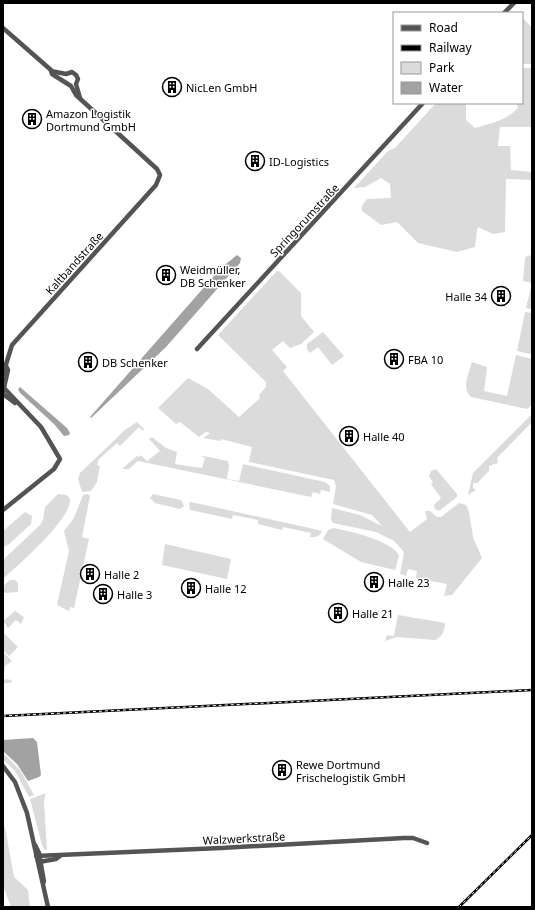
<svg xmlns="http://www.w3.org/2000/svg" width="535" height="910" font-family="'Noto Sans',sans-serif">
  <rect width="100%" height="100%" fill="#fff"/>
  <!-- green -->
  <g fill="#dbdbdb">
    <polygon points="522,17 532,28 532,64 522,64"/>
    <path d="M522,68H532V127H500L498,146H510L511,170L532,172V180L506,179L505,232L493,234L478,227L477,230L475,247L457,252L418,243L397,222L381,225L362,211V206L367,199L391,198L390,184L381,178L365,187L354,188L388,151L395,148L436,103H466V120L475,128C491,123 505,121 518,108L516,103H522Z"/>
    <polygon points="532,255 532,309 531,309 526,308 532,283 523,281 525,258 527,256"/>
    <polygon points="277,271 279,271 301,293 301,316 314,332 301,344 290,348 283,341 272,350 287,367 283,371 410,532 427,519 425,511 430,511 437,517 441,517 459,503 466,505 469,512 473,537 482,558 452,595 444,596 447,584 416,578 417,571 408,569 406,576 400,574 404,552 394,541 376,532 333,523 331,519 332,508 360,515 382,526 372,515 333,504 336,486 334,480 249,462 252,447 221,439 220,441 203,438 210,433 206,432 199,437 180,422 176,424 158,408 188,378 208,389 239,417 260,398 259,395 266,387 266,382 218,335"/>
    <polygon points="525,312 532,313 532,353 530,354 517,351"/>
    <polygon points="323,332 344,356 332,365 318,347 310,353 307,349 307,344"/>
    <path d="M516,355L532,359V405L527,409L471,397C461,389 469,373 472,362L487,367L484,391L507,396Z"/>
    <polygon points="532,414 532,422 497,458 498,463 489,466 489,471 477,483 473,483 473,488 476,490 468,495 473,473"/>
    <polygon points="137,422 144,429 143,431 139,427 120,446 117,443 99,459 97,465 100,466 97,482 91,491 82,492 78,479 80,473 125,430"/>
    <polygon points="152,437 166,448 177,452 175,464 202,468 205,458 201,457 204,456 228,461 229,466 227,479 239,481 243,464 325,482 330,486 330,492 321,490 320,494 313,492 311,497 138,461 129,469 122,469 137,456 139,457 141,455 147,461 160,451 149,439"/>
    <polygon points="436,469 457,494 457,497 439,511 435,509 434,505 441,498 431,484 433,482 429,476 431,471"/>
    <path d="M58,494L67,495L70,499C72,519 18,565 3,579L4,559L40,525L43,520L45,507Z"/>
    <polygon points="88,494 90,496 82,537 89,539 74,608 70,607 69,611 57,605 69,551 64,531 74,518 83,495"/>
    <polygon points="153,494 181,500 184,506 180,509 155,503 150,498"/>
    <path d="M191,502L305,527L322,531C319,537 317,537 310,537L311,533L283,527L282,530L258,524V520L233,515L232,519L195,511L190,510L189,503Z"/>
    <polygon points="25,512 32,516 31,524 8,545 3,547 3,531"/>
    <path d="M334,528C349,531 393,541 399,556L395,570L361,562L323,539L328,530Z"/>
    <polygon points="165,544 231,559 227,579 162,565"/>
    <polygon points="10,580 15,580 18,583 18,592 3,593 5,584"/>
    <polygon points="15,611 24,617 21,624 16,620 8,628 3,621"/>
    <path d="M398,615L445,623C445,631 442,637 435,640L397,637L385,641L387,635L394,636Z"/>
    <polygon points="3,626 5,627 3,632 18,647 9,656 3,650"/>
    <polygon points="3,652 12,661 5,666 3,679 12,680 11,683 3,683"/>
    <polygon points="3,753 20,770 34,795 29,797 15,771 3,759"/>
    <polygon points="46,793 44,801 47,850 44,849 42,845 30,799"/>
    <polygon points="3,827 5,827 14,877 28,890 30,907 11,907 3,886"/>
  </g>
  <!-- water -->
  <g fill="#a2a2a2">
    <polygon points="237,255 241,258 240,263 166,347 91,418 90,417 221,268"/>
    <polygon points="20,387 67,428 70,433 69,435 64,436 54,424 20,393 18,389"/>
    <polygon points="33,738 37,742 41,775 39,777 28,781 17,764 3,751 3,740"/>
  </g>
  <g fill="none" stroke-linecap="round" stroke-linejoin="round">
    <!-- minor -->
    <g stroke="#545454" stroke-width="4.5">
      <polyline points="504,13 514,3"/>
      <polyline points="3,28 51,70 52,74 71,86 76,95 157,169 160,175 156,185 12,345 3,374"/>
      <polyline points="51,71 66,74 72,72 76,75 78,79 76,84 80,98"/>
      <polyline points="197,349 423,103"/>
      <polyline points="3,392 8,370 6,366"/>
      <polyline points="3,394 15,403"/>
      <polyline points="3,510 54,469 60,459 41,427 5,389"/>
      <polyline points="3,766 15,782 27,813 48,907"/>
      <polyline points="35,845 39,853 44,882"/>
      <polyline points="36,856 221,848 404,838 413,838 427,843"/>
      <polyline points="39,862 56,859 60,856"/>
    </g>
    <defs>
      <g id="rail">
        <polyline points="3,716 532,690"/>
        <polyline points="459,907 532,835"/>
      </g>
    </defs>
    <!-- rail casing -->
    <use href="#rail" stroke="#000" stroke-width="2.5"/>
    <!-- rail -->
    <use href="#rail" stroke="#fff" stroke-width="1" stroke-dasharray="3" stroke-linecap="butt"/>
  </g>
  <!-- icons -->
  <defs>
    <symbol id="building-ring" viewBox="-11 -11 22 22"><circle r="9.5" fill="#fff" stroke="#000" stroke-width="1.5"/><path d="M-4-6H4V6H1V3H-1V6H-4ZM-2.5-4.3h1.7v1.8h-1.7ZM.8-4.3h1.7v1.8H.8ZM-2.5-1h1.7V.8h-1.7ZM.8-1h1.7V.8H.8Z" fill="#000"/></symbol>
  </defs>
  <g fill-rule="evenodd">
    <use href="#building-ring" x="161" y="76" width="22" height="22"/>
    <use href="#building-ring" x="21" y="108" width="22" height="22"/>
    <use href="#building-ring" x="244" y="150" width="22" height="22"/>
    <use href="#building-ring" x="155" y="264" width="22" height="22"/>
    <use href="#building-ring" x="490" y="285" width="22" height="22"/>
    <use href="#building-ring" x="383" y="348" width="22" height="22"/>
    <use href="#building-ring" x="77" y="351" width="22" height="22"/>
    <use href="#building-ring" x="338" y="425" width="22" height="22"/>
    <use href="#building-ring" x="79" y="563" width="22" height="22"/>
    <use href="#building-ring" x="363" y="571" width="22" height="22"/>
    <use href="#building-ring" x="180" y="577" width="22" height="22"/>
    <use href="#building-ring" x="92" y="583" width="22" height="22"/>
    <use href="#building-ring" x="327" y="602" width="22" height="22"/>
    <use href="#building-ring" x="271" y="759" width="22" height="22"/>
  </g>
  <g text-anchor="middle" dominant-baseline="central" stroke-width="3" stroke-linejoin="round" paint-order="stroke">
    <!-- poi labels -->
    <g font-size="11" fill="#000" stroke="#fff" text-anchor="start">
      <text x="186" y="87">NicLen GmbH</text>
      <text x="46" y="113">Amazon Logistik<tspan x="46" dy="13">Dortmund GmbH</tspan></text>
      <text x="269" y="161">ID-Logistics</text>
      <text x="180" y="269">Weidmüller,<tspan x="180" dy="13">DB Schenker</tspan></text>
      <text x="487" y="296" text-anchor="end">Halle 34</text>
      <text x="408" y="359">FBA 10</text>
      <text x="102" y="362">DB Schenker</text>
      <text x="363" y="436">Halle 40</text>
      <text x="104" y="574">Halle 2</text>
      <text x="388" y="582">Halle 23</text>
      <text x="205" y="588">Halle 12</text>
      <text x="117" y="594">Halle 3</text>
      <text x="352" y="613">Halle 21</text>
      <text x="296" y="764">Rewe Dortmund<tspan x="296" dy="13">Frischelogistik GmbH</tspan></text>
    </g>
    <!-- street labels -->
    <g font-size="11" fill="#000" stroke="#fff">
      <text transform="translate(304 220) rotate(-47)">Springorumstraße</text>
      <text transform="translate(74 263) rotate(-48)">Kaltbandstraße</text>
      <text transform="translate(244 838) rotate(-3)">Walzwerkstraße</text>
    </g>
  </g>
  <!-- border -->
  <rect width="535" height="910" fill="none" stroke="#000000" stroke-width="8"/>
  <!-- legend -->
  <rect x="393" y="12" width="130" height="92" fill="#ffffff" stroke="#999999"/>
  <rect x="401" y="25" width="20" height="6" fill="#545454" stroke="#999999"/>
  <text x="429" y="32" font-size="12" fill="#000000">Road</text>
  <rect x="401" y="45" width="20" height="6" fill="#000000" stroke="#999999"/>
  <text x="429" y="52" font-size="12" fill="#000000">Railway</text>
  <rect x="401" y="62" width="20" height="12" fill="#dbdbdb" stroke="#999999"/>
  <text x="429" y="72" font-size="12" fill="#000000">Park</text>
  <rect x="401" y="82" width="20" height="12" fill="#a2a2a2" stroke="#999999"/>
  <text x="429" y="92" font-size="12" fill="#000000">Water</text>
</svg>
